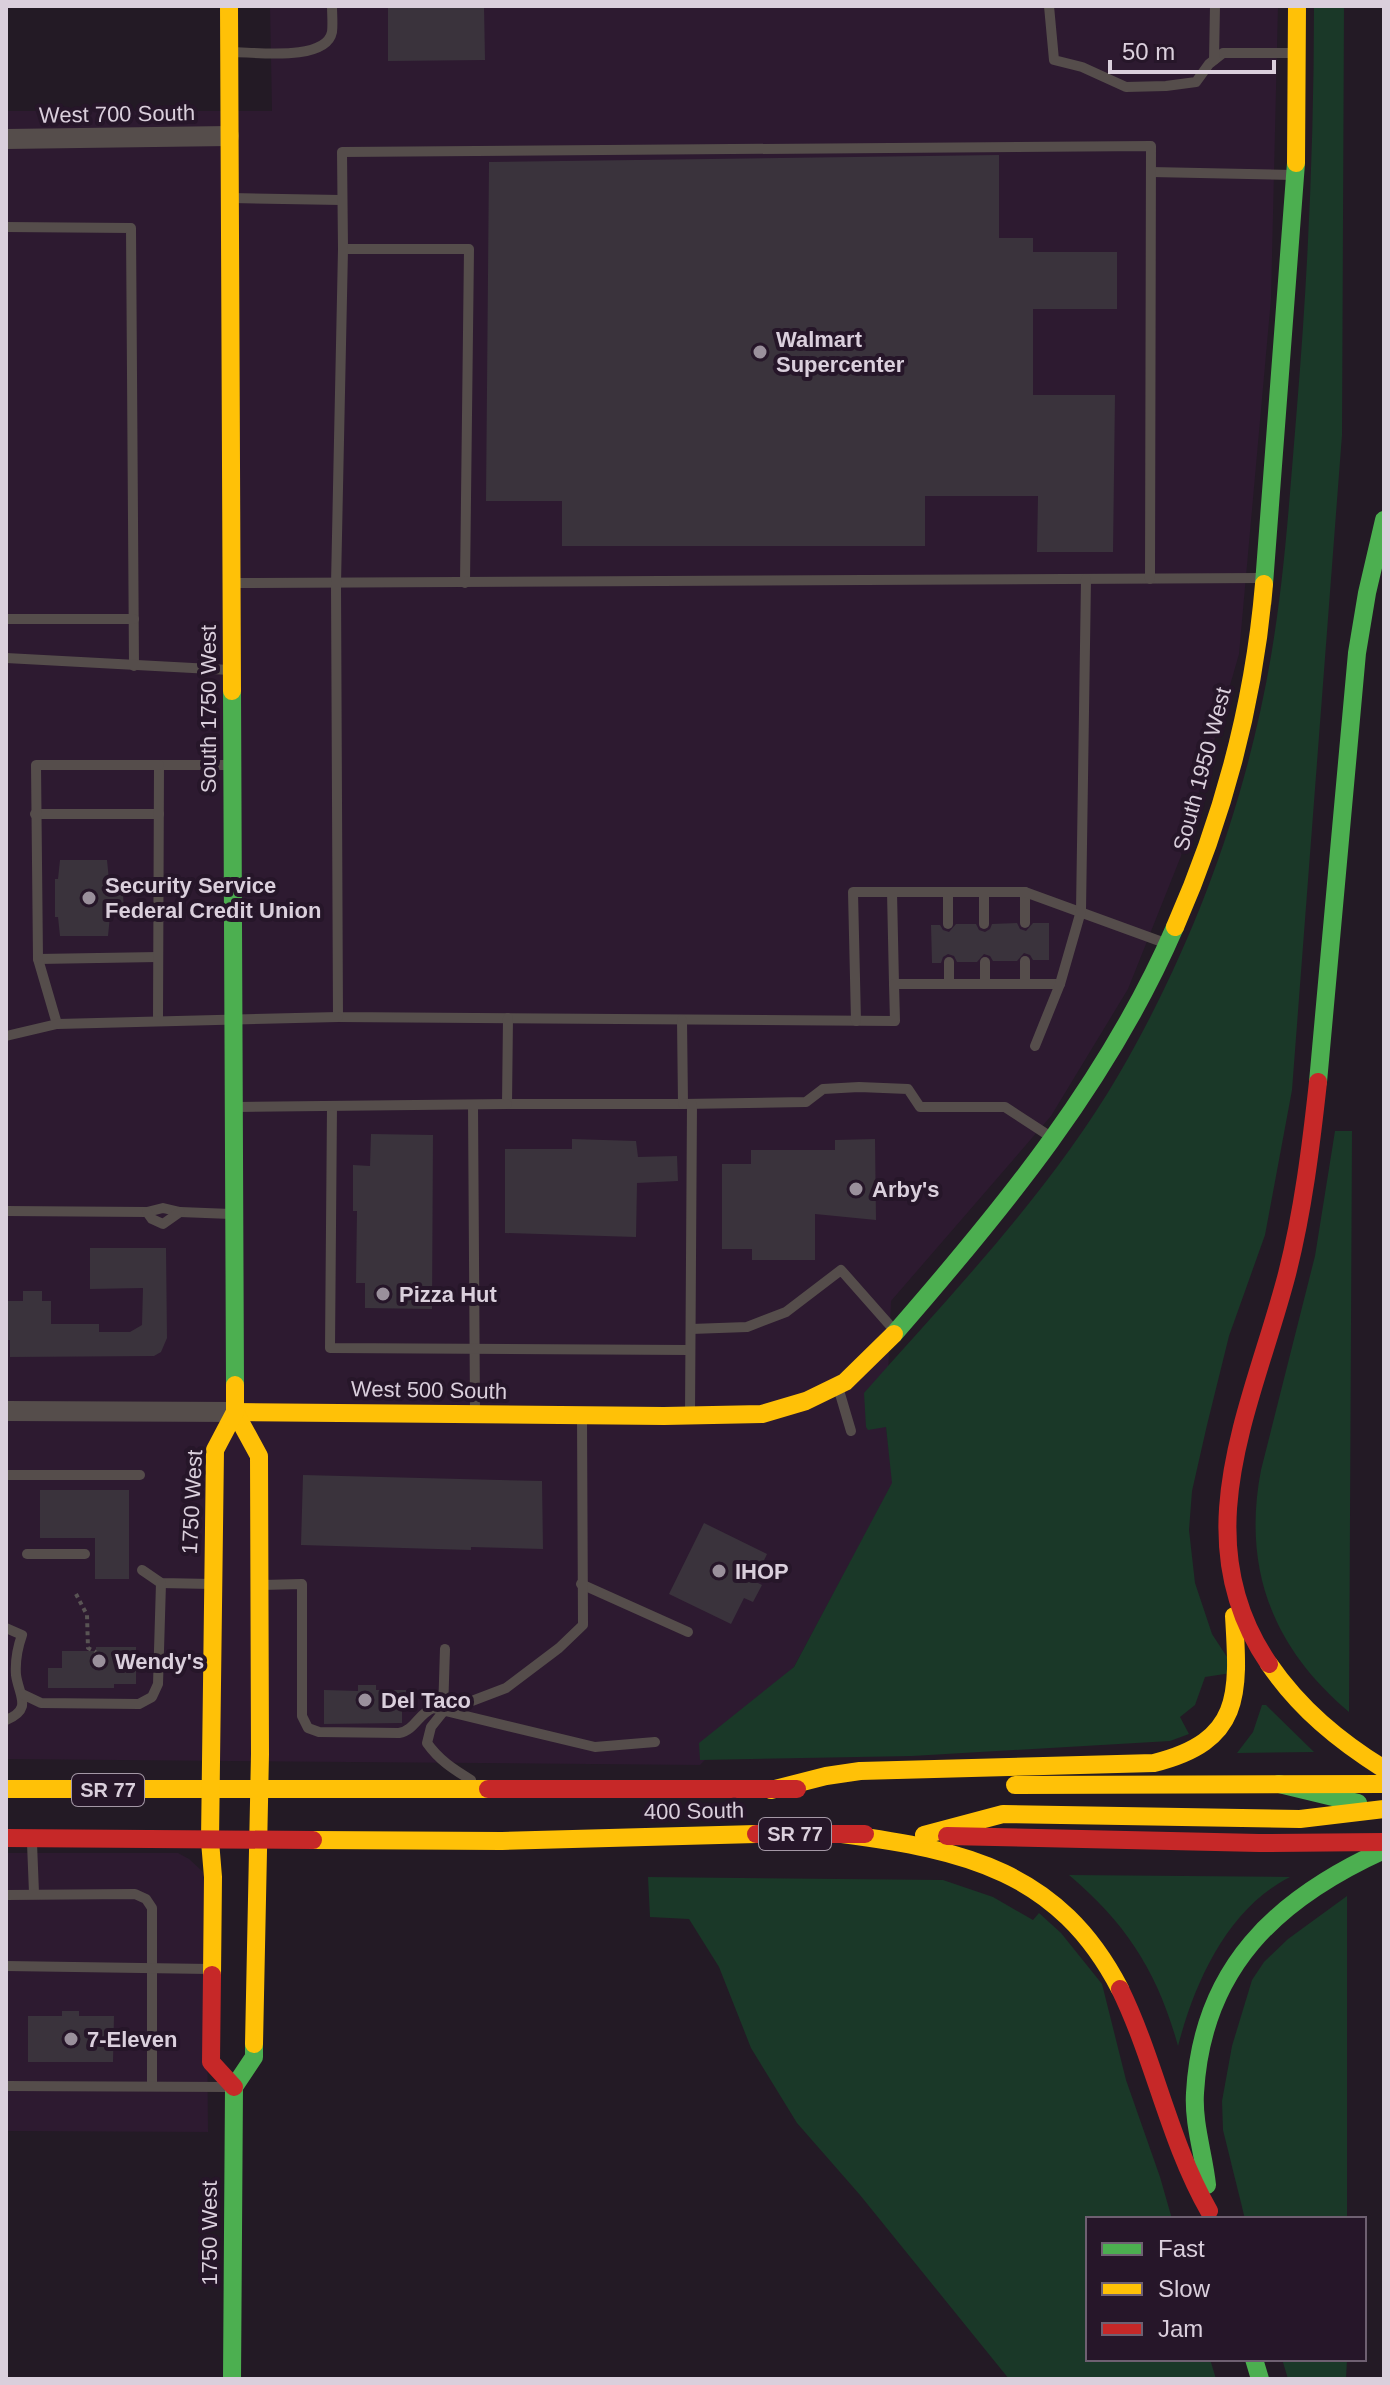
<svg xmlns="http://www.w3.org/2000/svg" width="1390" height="2385" font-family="Helvetica,sans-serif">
  <rect width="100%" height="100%" fill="#231a25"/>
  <!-- built -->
  <g fill="#2d1a30">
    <polygon points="270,6 1278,6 1271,299 1239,654 1181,856 1128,989 1051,1116 891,1301 886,1427 893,1483 794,1667 700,1765 6,1759 6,111 272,111"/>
    <polygon points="6,1853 178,1853 189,1859 203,1872 206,1878 208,2132 6,2131"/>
  </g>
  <!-- green -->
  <g fill="#1a3828">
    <path d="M1314,6H1344L1342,435L1292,1090L1265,1235L1229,1336L1207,1425L1192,1491L1189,1530L1195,1583L1212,1634L1227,1657L1231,1673L1205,1677L1195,1705L1180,1717L1189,1734L1170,1741L912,1756L700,1760L699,1743L794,1667L892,1483L886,1427L868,1430L866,1427L864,1393C954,1291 1050,1192 1119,1074C1194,945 1246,803 1271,656C1285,574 1290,490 1297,407C1308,274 1314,140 1314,6Z"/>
    <path d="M1335,1131H1352L1349,1712C1273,1648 1242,1569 1261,1470L1315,1256Z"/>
    <polygon points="1262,1705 1266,1705 1314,1752 1237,1753 1253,1732"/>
    <path d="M1069,1875L1290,1877C1227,1909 1195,1982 1178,2046C1158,1973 1127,1924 1069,1875Z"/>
    <polygon points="648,1877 943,1880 993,1897 1033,1920 1039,1913 1061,1933 1102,1984 1126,2080 1160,2177 1172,2219 1088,2219 1088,2359 1210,2359 1216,2379 1009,2379 860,2195 797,2123 751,2048 719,1967 689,1919 650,1917"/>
    <polygon points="1347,1896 1347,2219 1245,2219 1223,2130 1222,2101 1232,2046 1252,1980 1264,1962 1288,1939"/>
    <polygon points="1282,2359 1347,2359 1346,2379 1288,2379"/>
  </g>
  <!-- building -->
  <g fill="#3a333c">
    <polygon points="388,6 484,6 485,60 388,61"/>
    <polygon points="999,155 999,238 1033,238 1033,252 1117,252 1117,309 1033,309 1033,395 1115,395 1113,552 1037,552 1038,496 925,496 925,546 562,546 562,501 486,501 489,162"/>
    <polygon points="60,860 107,860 109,880 122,879 124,910 122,916 110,916 108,936 60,936 58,917 55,917 55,879 58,879"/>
    <polygon points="1017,923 1020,929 1026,931 1033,923 1049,923 1049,960 1033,960 1030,955 1024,953 1017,961 993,961 990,956 984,954 977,962 957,962 954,956 948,954 943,957 941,963 932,963 931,925 940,925 943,930 949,932 956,924 976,924 979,930 985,932 990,929 992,924"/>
    <polygon points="371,1134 433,1135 432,1309 365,1308 365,1283 356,1283 357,1211 353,1211 353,1165 370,1166"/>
    <polygon points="572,1139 636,1141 638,1157 677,1156 678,1181 637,1183 636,1237 505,1233 505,1149 572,1149"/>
    <polygon points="875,1139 876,1220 815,1214 815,1260 752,1260 752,1249 722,1249 722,1164 751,1164 751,1150 835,1150 835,1140"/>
    <polygon points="90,1248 166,1248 167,1338 161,1352 154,1356 10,1357 10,1340 6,1340 6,1301 23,1301 23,1291 42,1291 42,1301 51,1301 51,1324 99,1324 99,1332 130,1332 142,1325 143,1288 90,1289"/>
    <polygon points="303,1475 542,1481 543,1549 471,1547 471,1550 301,1545"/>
    <polygon points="40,1490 129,1490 129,1579 95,1579 95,1538 40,1538"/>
    <polygon points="704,1523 767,1554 754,1581 762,1585 753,1602 744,1598 731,1624 669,1594"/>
    <polygon points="96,1647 136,1647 136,1684 114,1684 114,1688 48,1688 48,1668 62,1668 62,1651 96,1651"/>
    <polygon points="358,1685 376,1685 376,1690 406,1690 406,1708 402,1708 402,1723 324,1724 324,1690 358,1691"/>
    <polygon points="62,2011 79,2011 79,2016 114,2016 113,2062 28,2062 28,2016 62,2016"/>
  </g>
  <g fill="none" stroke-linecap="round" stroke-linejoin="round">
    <!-- path -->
    <polyline stroke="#595454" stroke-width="4" stroke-dasharray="4 4" stroke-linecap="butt" points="76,1594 87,1615 88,1648 96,1652"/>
    <!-- lane -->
    <g stroke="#554d4b" stroke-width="10">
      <polyline points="1049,6 1054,60 1082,67 1126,87 1166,86 1196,82 1209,64 1223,53 1296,53"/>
      <path d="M231,52C255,52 326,62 332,32C333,24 332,14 332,6"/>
      <polyline points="1214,60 1215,6"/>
      <polyline points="1151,172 1293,175"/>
      <polyline points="231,198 341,200"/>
      <polyline points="6,227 131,228 134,666"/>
      <polyline points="343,249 469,249 465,583"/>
      <polyline points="234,583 1262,578"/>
      <polyline points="6,619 134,619"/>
      <polyline points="6,658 230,670"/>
      <polyline points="35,814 159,814"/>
      <polyline points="892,892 894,984"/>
      <polyline points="948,892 948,924"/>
      <polyline points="1025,892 1025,923"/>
      <polyline points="984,893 984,924"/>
      <polyline points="38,959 158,957"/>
      <polyline points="1025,961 1025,984"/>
      <polyline points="949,962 949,984"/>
      <polyline points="985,962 985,984"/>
      <polyline points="1060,984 894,984 895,1021 338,1017 336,584 343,249 342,152 1151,146 1150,579"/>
      <polyline points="508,1018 507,1104 683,1104 682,1020"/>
      <polyline points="158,1020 159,765 230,765"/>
      <polyline points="856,1021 853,892 1025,892 1165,943"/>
      <polyline points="57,1024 38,959 36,765 159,765"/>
      <polyline points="6,1036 57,1024 338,1017"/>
      <polyline points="1035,1046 1060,984 1081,911 1086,579"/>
      <polyline points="683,1104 806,1102 823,1089 859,1087 908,1089 920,1107 1005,1107 1051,1137"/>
      <polyline points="473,1105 475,1411"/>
      <polyline points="332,1106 330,1348 690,1350"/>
      <polyline points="237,1107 507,1104"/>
      <polyline points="6,1211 147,1212 163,1208 180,1212 231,1214"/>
      <polyline points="147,1212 152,1219 163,1224 180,1212"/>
      <polyline points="691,1329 747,1327 786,1312 841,1270 894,1330"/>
      <polyline points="838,1387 851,1431"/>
      <polyline points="690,1414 692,1104"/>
      <polyline points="6,1475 140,1475"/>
      <polyline points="27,1554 85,1554"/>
      <polyline points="142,1570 161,1583 212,1584"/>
      <polyline points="581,1584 688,1632"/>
      <path d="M262,1585L302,1584V1716L308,1728L319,1732L399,1733C415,1730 418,1714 433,1708L595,1747L655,1742"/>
      <path d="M6,1628L22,1635C17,1649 15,1661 16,1675C19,1696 33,1709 6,1720"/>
      <polyline points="22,1694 41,1703 139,1704 152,1697 158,1684 161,1583"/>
      <polyline points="443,1712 445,1649"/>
      <path d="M471,1780C453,1769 439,1760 427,1743L431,1727L443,1712L506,1688L559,1648L583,1625L582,1418"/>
      <polyline points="32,1843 34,1893"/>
      <polyline points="6,1895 135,1894 146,1899 152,1908 152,2085"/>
      <polyline points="6,1966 210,1969"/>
      <polyline points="6,2086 228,2087"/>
    </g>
    <!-- street -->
    <g stroke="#554d4b" stroke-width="20">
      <polyline points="6,139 229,136"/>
      <polyline points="6,1411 235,1412"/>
    </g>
    <!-- fast -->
    <g stroke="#4caf50" stroke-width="18">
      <polyline points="1264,584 1296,163"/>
      <polyline points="232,691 235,1385"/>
      <polyline points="1318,1082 1357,653 1367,593 1384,520"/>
      <path d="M894,1334C1003,1209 1109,1080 1175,927"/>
      <polyline points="1279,1784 1358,1803"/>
      <path d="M1207,2185C1204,2155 1193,2124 1195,2093C1202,1968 1276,1899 1384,1850"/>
      <polyline points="1254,2359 1260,2379"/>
      <polyline points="232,2379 234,2087 254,2057 254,2044"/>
    </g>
    <!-- slow -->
    <g stroke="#ffc107" stroke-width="18">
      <polyline points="229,6 232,691"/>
      <polyline points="1296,163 1297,6"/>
      <path d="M1175,927C1223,818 1254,702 1264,584"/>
      <polyline points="235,1412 664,1416 762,1414 806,1401 845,1382 894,1334"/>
      <polyline points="235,1412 259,1456 260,1754 254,2044"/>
      <path d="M1269,1664C1300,1709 1339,1741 1384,1769"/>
      <polyline points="1015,1785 1384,1784"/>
      <polyline points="6,1789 488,1789"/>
      <path d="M771,1790L826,1776L860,1771L1154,1763C1242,1741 1239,1695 1234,1616"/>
      <path d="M842,1834C964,1850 1059,1871 1120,1989"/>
      <polyline points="924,1835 1003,1814 1300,1819 1384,1809"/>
      <polyline points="313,1840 502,1841 756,1834"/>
      <polyline points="212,1975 213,1877 210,1841 215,1450 235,1412 235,1385"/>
    </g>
    <!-- jam -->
    <g stroke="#c62828" stroke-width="18">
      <path d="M1269,1664C1182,1537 1253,1405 1287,1274C1303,1211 1311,1146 1318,1082"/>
      <polyline points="488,1789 797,1789"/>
      <polyline points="756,1834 865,1834"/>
      <polyline points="947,1836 1259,1843 1384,1842"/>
      <polyline points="6,1838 313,1840"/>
      <polyline points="212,1975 211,2062 234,2087"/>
      <path d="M1120,1989C1155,2061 1169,2141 1209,2211"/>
    </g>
  </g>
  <!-- markers -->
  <g fill="#9a909c" stroke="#261629" stroke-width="3">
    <circle cx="760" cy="352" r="8"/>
    <circle cx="89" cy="898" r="8"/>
    <circle cx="856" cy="1189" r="8"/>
    <circle cx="383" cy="1294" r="8"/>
    <circle cx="719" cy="1571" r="8"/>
    <circle cx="99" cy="1661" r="8"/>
    <circle cx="365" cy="1700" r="8"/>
    <circle cx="71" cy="2039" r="8"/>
  </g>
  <g text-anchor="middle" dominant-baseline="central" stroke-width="8" stroke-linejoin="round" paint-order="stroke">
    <!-- shield labels -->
    <g fill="#261629" stroke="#a498a6" stroke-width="2">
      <rect x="72" y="1774" width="72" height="32" rx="6"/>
      <rect x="759" y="1818" width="72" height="32" rx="6"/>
    </g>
    <g font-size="20" font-weight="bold" fill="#dacfdc">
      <text x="108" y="1790">SR 77</text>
      <text x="795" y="1834">SR 77</text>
    </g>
    <!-- street labels -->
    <g font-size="22" fill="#dacfdc" stroke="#261629">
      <text transform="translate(117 114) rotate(-1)">West 700 South</text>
      <text transform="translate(208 709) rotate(-90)">South 1750 West</text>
      <text transform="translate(1202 769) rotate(-75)">South 1950 West</text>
      <text transform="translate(429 1390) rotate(1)">West 500 South</text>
      <text transform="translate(192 1502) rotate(-87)">1750 West</text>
      <text transform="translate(694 1811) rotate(-1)">400 South</text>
      <text transform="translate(209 2233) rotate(-90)">1750 West</text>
    </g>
    <!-- poi labels -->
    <g font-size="22" font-weight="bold" fill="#dacfdc" stroke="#261629" text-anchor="start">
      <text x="776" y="339">Walmart<tspan x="776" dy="25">Supercenter</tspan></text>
      <text x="105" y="885">Security Service<tspan x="105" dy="25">Federal Credit Union</tspan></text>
      <text x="872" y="1189">Arby's</text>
      <text x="399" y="1294">Pizza Hut</text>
      <text x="735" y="1571">IHOP</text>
      <text x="115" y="1661">Wendy's</text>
      <text x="381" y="1700">Del Taco</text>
      <text x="87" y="2039">7-Eleven</text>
    </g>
  </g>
  <!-- border -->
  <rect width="1390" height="2385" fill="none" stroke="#dacfdc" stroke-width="16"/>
  <!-- legend -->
  <rect x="1086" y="2217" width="280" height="144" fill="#261629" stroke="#6e6071" stroke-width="2"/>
  <rect x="1102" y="2243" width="40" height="12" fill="#4caf50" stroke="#6e6071" stroke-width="2"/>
  <text x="1158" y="2257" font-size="24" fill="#dacfdc">Fast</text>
  <rect x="1102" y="2283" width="40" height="12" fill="#ffc107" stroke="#6e6071" stroke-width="2"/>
  <text x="1158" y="2297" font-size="24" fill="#dacfdc">Slow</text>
  <rect x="1102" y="2323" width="40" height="12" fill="#c62828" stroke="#6e6071" stroke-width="2"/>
  <text x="1158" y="2337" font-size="24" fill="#dacfdc">Jam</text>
  <!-- scale -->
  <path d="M1110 60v12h164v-12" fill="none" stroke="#dacfdc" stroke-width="4"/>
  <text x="1122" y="60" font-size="24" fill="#dacfdc" stroke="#261629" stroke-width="6" paint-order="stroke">50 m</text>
</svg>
